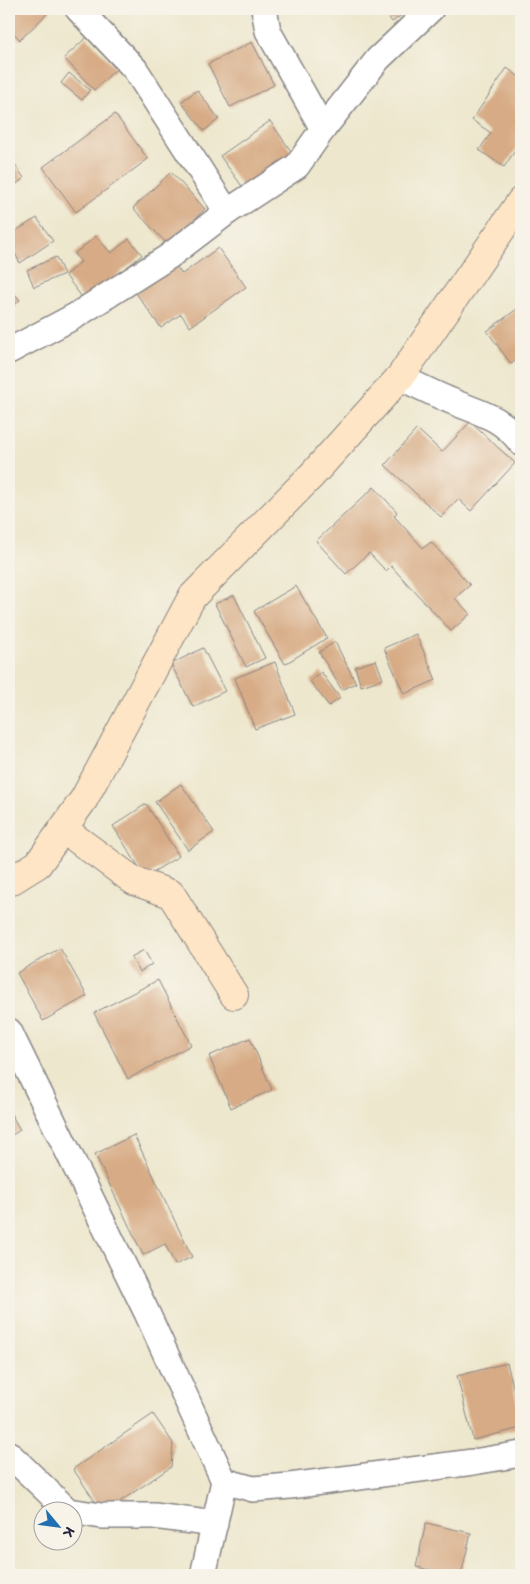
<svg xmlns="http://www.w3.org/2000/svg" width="530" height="1584" font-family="Itim,sans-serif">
  <rect width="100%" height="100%" fill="#f7f3e8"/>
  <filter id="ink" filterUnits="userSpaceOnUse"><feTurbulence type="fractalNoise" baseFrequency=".02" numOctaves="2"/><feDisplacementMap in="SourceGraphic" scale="10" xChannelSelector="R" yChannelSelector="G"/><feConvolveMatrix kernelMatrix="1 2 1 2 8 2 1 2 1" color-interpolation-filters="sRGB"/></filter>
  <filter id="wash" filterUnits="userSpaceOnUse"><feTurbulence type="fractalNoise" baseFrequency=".0096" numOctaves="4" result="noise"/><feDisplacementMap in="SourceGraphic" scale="20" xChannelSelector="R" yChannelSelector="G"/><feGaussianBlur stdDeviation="1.12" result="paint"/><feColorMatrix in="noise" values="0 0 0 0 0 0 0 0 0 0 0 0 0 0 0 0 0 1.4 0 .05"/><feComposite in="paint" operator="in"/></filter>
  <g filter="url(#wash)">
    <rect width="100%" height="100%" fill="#ede7cd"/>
    <g id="blocks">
      <!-- building -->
      <g fill="#d7ab85">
        <polygon points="9,9 52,9 20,40 9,28"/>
        <polygon points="383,9 411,9 392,22"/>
        <polygon points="87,37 116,69 94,90 64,58"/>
        <polygon points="252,42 274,85 230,107 208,64"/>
        <polygon points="507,68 521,78 521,142 504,167 479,150 491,133 472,120"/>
        <polygon points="69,73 90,90 82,100 61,83"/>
        <polygon points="197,90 219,119 204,131 181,102"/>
        <polygon points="115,114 148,159 76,212 43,167"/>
        <polygon points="270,121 293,154 244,189 220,156"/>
        <polygon points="9,156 24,178 9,190"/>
        <polygon points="171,172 205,209 168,245 133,208"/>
        <polygon points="37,218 53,241 20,263 9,242 9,235"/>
        <polygon points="96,236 111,253 129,239 142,255 85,301 65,275 81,262 74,254"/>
        <polygon points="218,248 246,287 190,327 181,314 161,328 136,293 175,265 182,274"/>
        <polygon points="56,257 64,274 34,287 27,270"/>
        <polygon points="9,288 20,300 9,310"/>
        <polygon points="521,306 521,357 511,364 487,331"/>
        <polygon points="470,422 515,463 471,511 458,499 441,517 385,465 417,429 442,452"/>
        <polygon points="374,487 397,512 394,516 423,548 431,542 470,585 455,598 470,614 451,631 391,566 386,571 369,553 346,574 316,541"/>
        <polygon points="296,586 327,638 285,664 254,611"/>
        <polygon points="234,595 265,658 246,667 215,604"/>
        <polygon points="416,634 436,680 404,694 384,648"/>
        <polygon points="335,642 356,683 342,690 319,652"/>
        <polygon points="203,648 225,691 193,707 171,664"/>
        <polygon points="376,660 383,679 361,686 355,667"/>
        <polygon points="275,662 295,714 255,729 235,678"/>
        <polygon points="321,672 340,698 329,706 310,681"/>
        <polygon points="181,784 214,832 188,850 155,802"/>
        <polygon points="146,804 179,856 145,877 113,826"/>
        <polygon points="60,948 87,996 43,1021 17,973"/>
        <polygon points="144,950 152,964 140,972 131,957"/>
        <polygon points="158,980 191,1045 128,1079 94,1013"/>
        <polygon points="250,1038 272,1090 231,1108 209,1056"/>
        <polygon points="9,1110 20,1130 9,1137"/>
        <polygon points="134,1135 192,1257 175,1265 165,1244 143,1255 95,1154"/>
        <polygon points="507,1363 521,1417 521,1428 473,1440 457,1376"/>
        <polygon points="153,1414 173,1443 171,1467 103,1513 73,1469"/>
        <polygon points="426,1523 471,1533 461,1575 454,1575 416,1567"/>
      </g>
    </g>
  </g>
  <g filter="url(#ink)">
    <use href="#blocks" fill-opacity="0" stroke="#888484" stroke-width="1"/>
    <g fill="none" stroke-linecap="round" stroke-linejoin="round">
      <defs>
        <g id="street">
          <polyline points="78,9 135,69 227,212"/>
          <polyline points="264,9 268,31 323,129"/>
          <polyline points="9,351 75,316 168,257 227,212 297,166 323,129 378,59 431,9"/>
          <path d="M400,377C416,385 432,393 449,400C478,413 500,415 521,443"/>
          <polyline points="9,1031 147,1313 224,1481 253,1489 290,1486 473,1462 521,1454"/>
          <polyline points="9,1454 68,1511 102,1516 154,1516 215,1524"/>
          <polyline points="205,1575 204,1571 224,1481"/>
        </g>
        <g id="secondary">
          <polyline points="63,829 134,881 171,894 234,995"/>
          <polyline points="9,882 38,864 84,799 192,597 312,475 400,377 521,201"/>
        </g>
      </defs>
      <!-- street casing -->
      <use href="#street" stroke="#888484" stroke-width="28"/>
      <!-- secondary casing -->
      <use href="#secondary" stroke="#888484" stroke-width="30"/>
      <!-- street -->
      <use href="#street" stroke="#fff" stroke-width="25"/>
      <!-- secondary -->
      <use href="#secondary" stroke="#fde5c5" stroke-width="28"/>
    </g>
  </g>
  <!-- margin -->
  <rect width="530" height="1584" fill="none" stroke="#f7f3e8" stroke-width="30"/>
  <!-- north arrow -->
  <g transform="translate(58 1526) rotate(119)"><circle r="24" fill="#f7f3e8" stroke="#a29fa3"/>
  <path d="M0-4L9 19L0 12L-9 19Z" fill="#1f6fb2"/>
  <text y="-8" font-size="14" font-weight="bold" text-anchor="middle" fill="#22223b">K</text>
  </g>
</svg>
